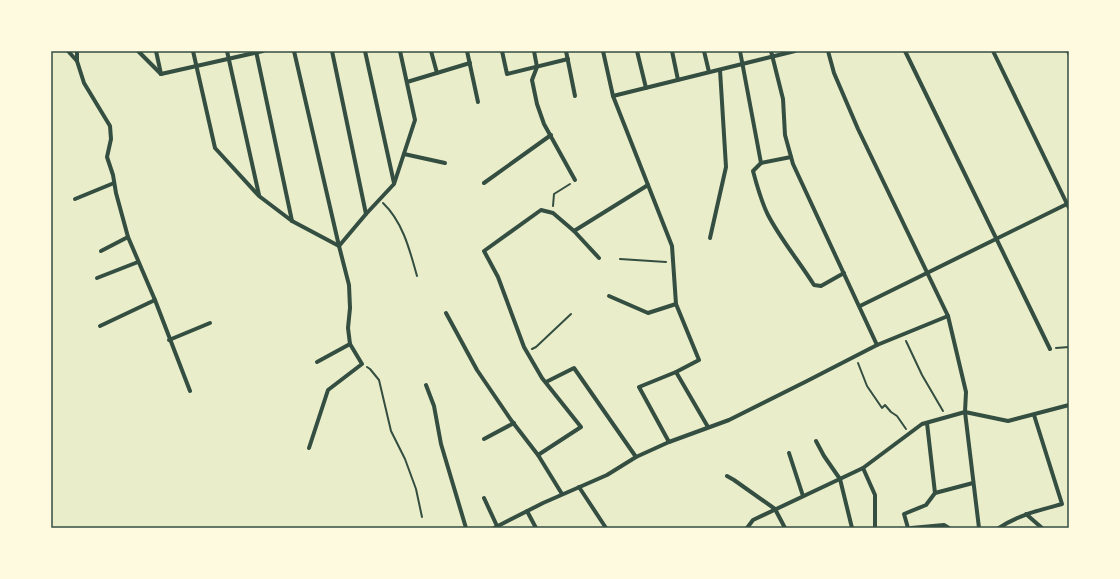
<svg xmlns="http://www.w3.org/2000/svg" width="1120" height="579" font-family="Karla,sans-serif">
  <rect width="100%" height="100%" fill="#e9edc9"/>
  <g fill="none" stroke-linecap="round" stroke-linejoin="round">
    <!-- path -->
    <g stroke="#344e41" stroke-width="2">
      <path d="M383,203C403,222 410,251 417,276"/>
      <polyline points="553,206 554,194 570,184"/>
      <polyline points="620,259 666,262"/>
      <polyline points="906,341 922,375 943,411"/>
      <polyline points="1056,348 1069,347"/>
      <polyline points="532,349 536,347 571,314"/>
      <polyline points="858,363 867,386 882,408 885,405 891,412 897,416 906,429"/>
      <polyline points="367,367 370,369 379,380 391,431 405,459 416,489 422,517"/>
    </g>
    <!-- minor -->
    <g stroke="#344e41" stroke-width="4">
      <polyline points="68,51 77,61"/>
      <polyline points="77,51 77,61 84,83 110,126 111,139 107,157 113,175 116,193 128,237 155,300 190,391"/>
      <polyline points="138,51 161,74"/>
      <polyline points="156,51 161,74"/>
      <polyline points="193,51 215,148 259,196 292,221 339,246"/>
      <polyline points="227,51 259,195"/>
      <polyline points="256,51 292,221"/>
      <polyline points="294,51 339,246 349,285 350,308 348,328 350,344 362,364 328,390 309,448"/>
      <polyline points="332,51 366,214"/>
      <polyline points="365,51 394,183"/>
      <polyline points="431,51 437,73"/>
      <polyline points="467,51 478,102"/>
      <polyline points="502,51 507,74 568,59"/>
      <polyline points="534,51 537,67 532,80 537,104 544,124 575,180"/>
      <polyline points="566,51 575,96"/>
      <polyline points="603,51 613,96 672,246 676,304 699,360 676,372 639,387 669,442"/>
      <polyline points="637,51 646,88"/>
      <polyline points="672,51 678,80"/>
      <polyline points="704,51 709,72"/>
      <path d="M740,51L761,163L753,171C757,186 761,201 768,215C781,240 799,261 814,285L821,286L844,273"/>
      <polyline points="771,51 783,99 785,135 793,164 877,345"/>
      <polyline points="828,51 834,73 858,129 948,316 966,392 965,412 979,528"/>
      <polyline points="905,51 1050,349"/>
      <polyline points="993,51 1069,208"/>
      <polyline points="1068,51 1069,53"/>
      <polyline points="161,74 263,51"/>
      <polyline points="407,82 470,63"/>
      <polyline points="613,96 795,51"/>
      <polyline points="404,154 445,163"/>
      <polyline points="761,163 791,157"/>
      <polyline points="484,183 551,135"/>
      <polyline points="75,199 114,183"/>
      <polyline points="710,238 726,167 720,70"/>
      <polyline points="339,246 366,214 394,184 415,120 400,51"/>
      <polyline points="101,251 128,237"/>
      <polyline points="599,258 574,231 648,185"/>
      <polyline points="97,278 138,262"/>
      <polyline points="609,296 648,313 676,304"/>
      <polyline points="860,306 1069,203"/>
      <polyline points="446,313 477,370 511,420 538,455 562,494"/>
      <polyline points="100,326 155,300"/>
      <polyline points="169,340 210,323"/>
      <polyline points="317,362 350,344"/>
      <polyline points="676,372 708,427"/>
      <polyline points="546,382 574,368 636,457"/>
      <polyline points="426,385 434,406 441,444 466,528"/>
      <polyline points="927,423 935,493"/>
      <polyline points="484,439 514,423"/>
      <polyline points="816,441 824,456 840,479 852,528"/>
      <polyline points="789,453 803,496"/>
      <polyline points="538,455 581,427 542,378 524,347 498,277 484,251 541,210 553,213 574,231"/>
      <polyline points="863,468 875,495 875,528"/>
      <polyline points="727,476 734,480 775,509 785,528"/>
      <polyline points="579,487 606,528"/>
      <polyline points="484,498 497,526"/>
      <polyline points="527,511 536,528"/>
      <polyline points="1026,514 1042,528"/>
      <polyline points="494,528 543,503 607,475 636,457 669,442 729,420 807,381 877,345 948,316"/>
      <polyline points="747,528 753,520 863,468 922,424 965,412 1008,421 1069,405"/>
      <polyline points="908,528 904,514 926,505 935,493 973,483"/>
      <polyline points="911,528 944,525 949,528"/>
      <path d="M999,528C1018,515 1040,510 1062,504L1034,415"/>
    </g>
  </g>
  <!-- border -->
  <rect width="1120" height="579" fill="none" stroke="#fefae0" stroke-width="104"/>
  <rect x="52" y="52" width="1016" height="475" fill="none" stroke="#344e41" stroke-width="1.5"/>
</svg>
